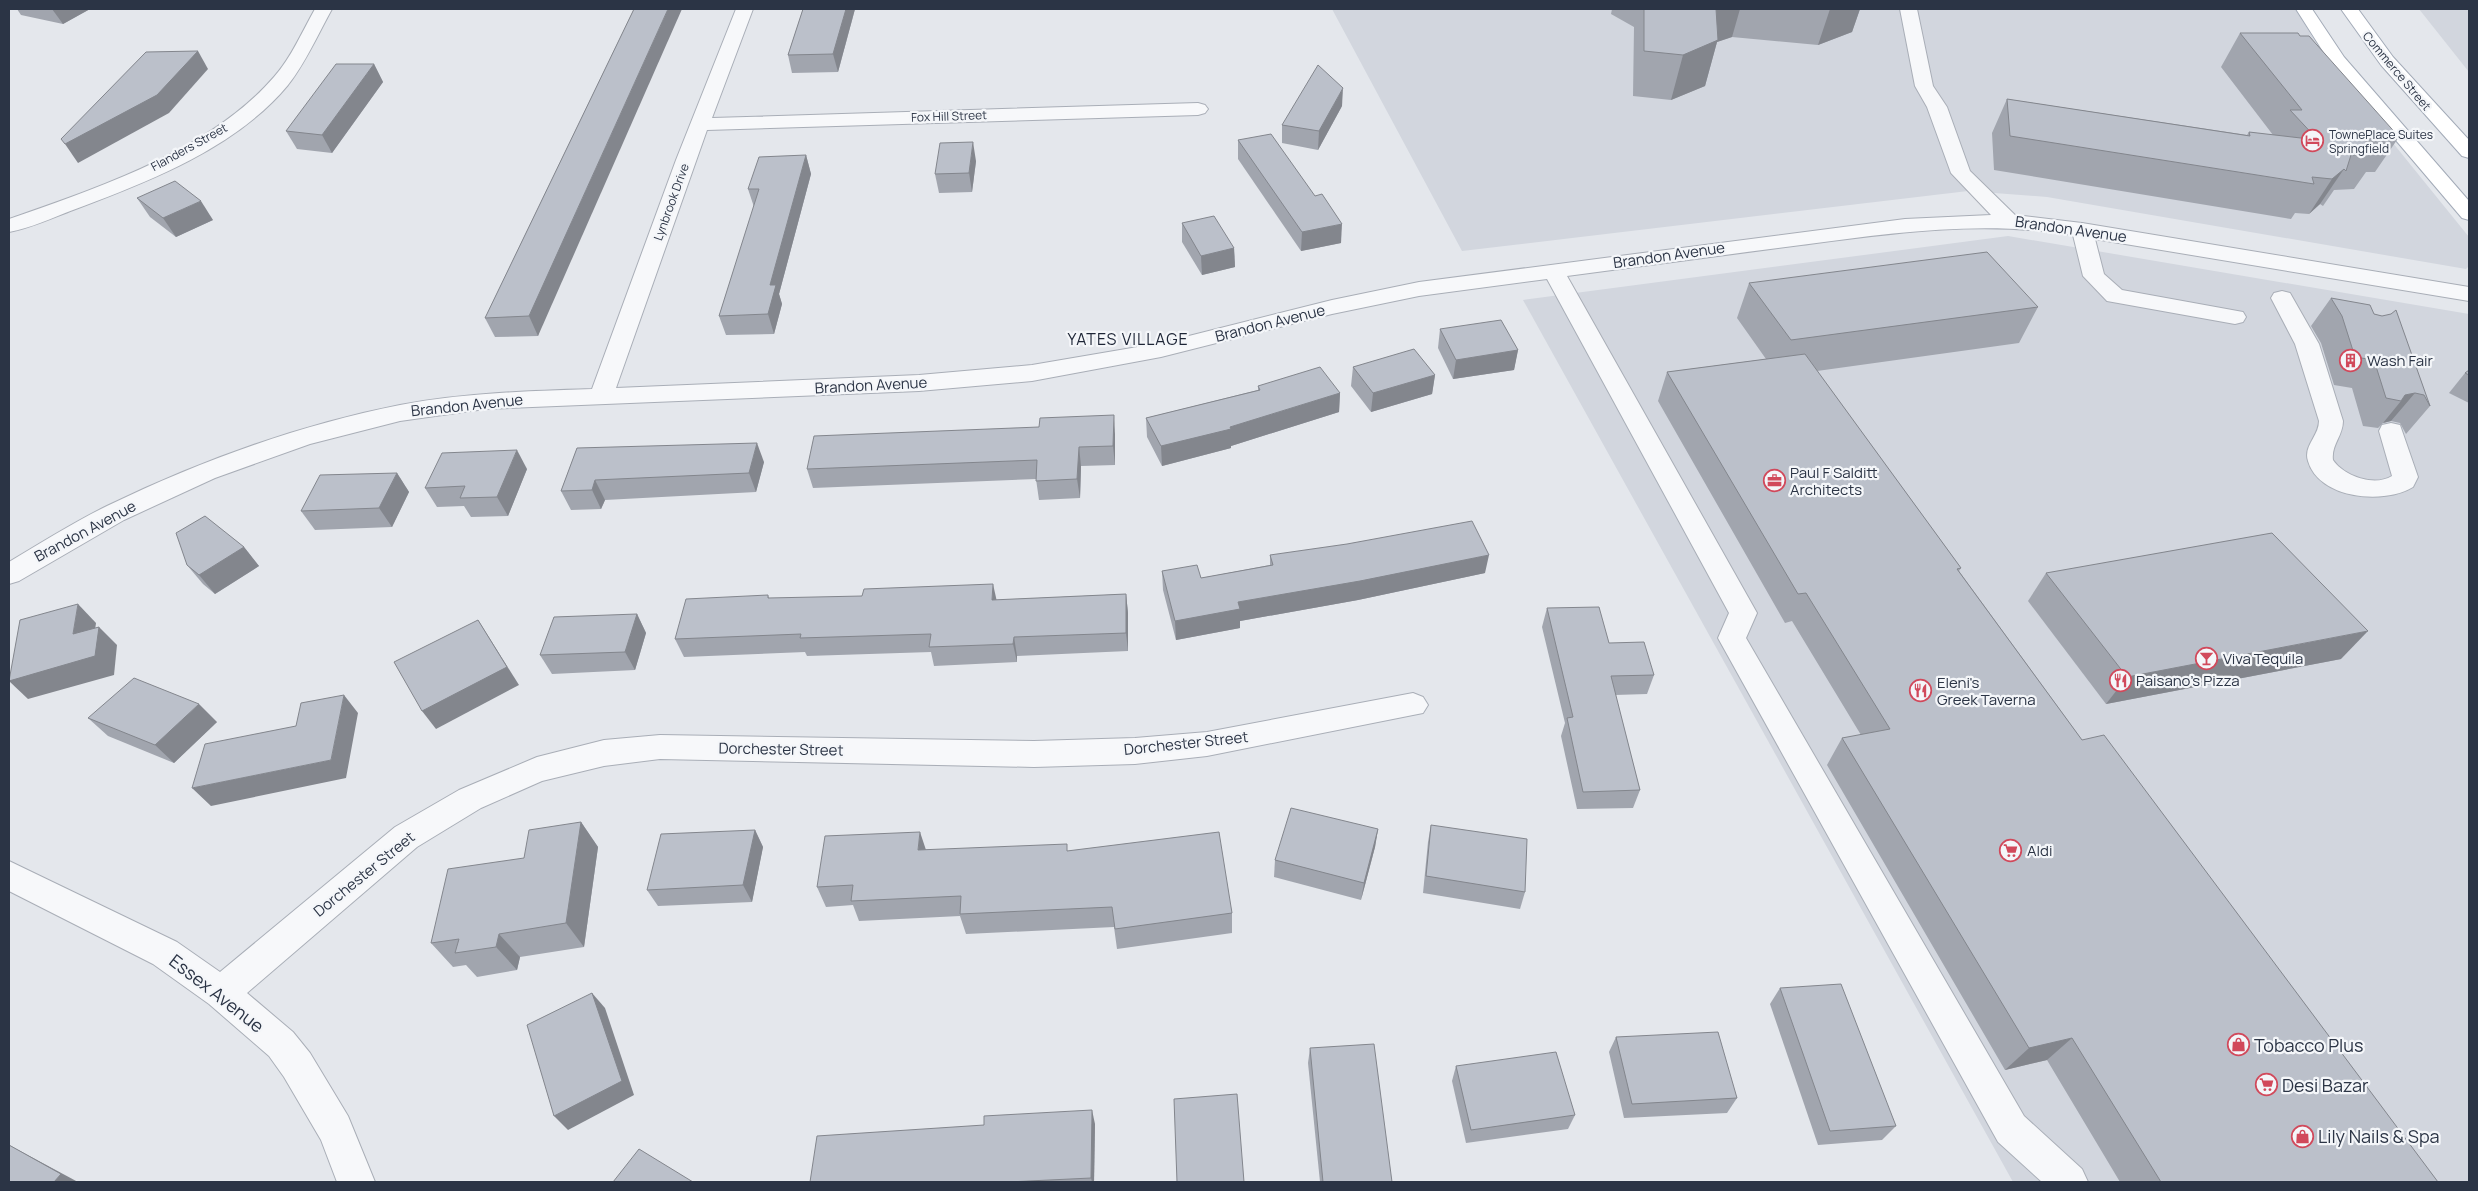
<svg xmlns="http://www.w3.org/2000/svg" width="2478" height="1191" font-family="Manrope,sans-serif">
  <rect width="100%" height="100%" fill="#e4e7ec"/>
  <!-- built -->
  <g fill="#d2d6de">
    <polygon points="1332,9 2296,9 2325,59 2469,237 2469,266 2466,269 2047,197 1968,191 1462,251"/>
    <polygon points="2419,9 2469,9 2469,72"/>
    <polygon points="2008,236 2469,314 2469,1182 2013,1182 1523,300"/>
  </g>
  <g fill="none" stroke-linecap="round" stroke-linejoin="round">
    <defs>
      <g id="minor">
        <path d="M315,9H332C318,34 306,62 288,85C236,148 148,182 73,210C52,218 31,228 9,232V219C98,188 210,151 274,77C291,58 302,32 315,9Z"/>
        <path d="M736,9H753L712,118L1198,103L1205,105L1208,109L1205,113L1198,115L707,130L616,388L919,375L1032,365L1161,343L1332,300L1419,282L1905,219L1991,215L1951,173L1927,107L1915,86L1900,9H1917L1933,86L1947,107L1970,171L2015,215L2082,223L2469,287V301L2095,239L2104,274L2122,290L2243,312L2246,317L2243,322L2235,324L2107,301L2083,276L2073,235C1981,220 1892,233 1801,245C1723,255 1645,266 1567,276L1757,613L1746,638L2024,1116L2082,1169L2088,1182H2042L1998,1142L1718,638L1729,613L1547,279L1419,296L1332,314L1161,357L1032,381L919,391L485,409L400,421L310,444L215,478L124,520L19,581L9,584V562C41,543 74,522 107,506C200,461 299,425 400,405C463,393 528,391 592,389L676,160Z"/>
        <path d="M2282,291L2290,293L2319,344L2343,421C2343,436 2331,445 2333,460C2344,476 2374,487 2392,476L2379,431L2382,425L2391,423L2400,425L2418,477L2413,487C2384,505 2319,499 2308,461C2303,446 2319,436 2319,421L2295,344L2271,298L2274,293Z"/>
        <polygon points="1413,693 1423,697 1428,705 1423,713 1207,756 1135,764 1034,767 660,759 604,766 542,781 481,808 417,847 247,993 293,1032 310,1053 348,1116 375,1182 337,1182 321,1140 284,1077 269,1056 209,1004 153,964 9,891 9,861 177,942 220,972 395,827 459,790 537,757 604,740 660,735 1034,741 1135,738 1207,732"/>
      </g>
      <g id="major">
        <polygon points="2296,9 2312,9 2344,57 2469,201 2469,220 2462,218 2331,64"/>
        <polygon points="2341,9 2358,9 2393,57 2469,140 2469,158 2462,156 2381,65"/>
      </g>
    </defs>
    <!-- minor casing -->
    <use href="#minor" stroke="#a9aeb7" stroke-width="2"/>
    <!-- major casing -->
    <use href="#major" stroke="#a3abb8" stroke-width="2"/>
    <!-- minor -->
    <use href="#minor" fill="#f7f8fa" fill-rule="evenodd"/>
    <!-- major -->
    <use href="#major" fill="#fff" fill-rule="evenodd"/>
  </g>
  <!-- wall -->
  <g fill="#a1a5ae">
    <polygon points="17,9 90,9 63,24 21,15"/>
    <polygon points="634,9 538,336 495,337 485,318"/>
    <polygon points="803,9 855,9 838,72 792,73 788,55"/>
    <polygon points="1612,9 1860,9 1852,32 1818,45 1732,37 1717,42 1705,86 1671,100 1633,96 1634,27 1611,14"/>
    <polygon points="2240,33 2399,137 2375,172 2366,172 2354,189 2334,190 2323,206 2320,204 2309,214 2295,213 2291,219 1994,170 1992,133 2007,99 2247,135 2249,132 2273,135 2221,67"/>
    <polygon points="374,64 383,82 332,153 297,149 286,131"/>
    <polygon points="1342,106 1318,150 1282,143 1282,125"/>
    <polygon points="1238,140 1315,196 1341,243 1301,251 1238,159"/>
    <polygon points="806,155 811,174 779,294 782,304 774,334 726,335 719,316 754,207 748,189"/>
    <polygon points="976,161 972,192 939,193 935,174"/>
    <polygon points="137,198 213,220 176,237 150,217"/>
    <polygon points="1182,223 1234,248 1235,267 1202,275 1182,242"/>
    <polygon points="1749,283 2038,307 2019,343 1817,371 1961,568 1959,571 2082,740 2438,1182 2120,1182 2047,1060 2005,1070 1827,765 1842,738 1861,735 1792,621 1785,623 1658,401 1667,372 1766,359 1737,318"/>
    <polygon points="2331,298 2374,314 2382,316 2430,406 2406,434 2400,423 2391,421 2383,423 2378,428 2363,426 2352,388 2334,385 2321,343 2311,326"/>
    <polygon points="1440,329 1518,350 1514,370 1453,379 1438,348"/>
    <polygon points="1353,367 1435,375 1432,394 1371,412 1351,386"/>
    <polygon points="2469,370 2469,403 2449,393 2465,373"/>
    <polygon points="1258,386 1340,393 1339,412 1231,446 1231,448 1162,466 1147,437 1146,418 1258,390"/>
    <polygon points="1115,434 1115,465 1081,466 1080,498 1039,500 1036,479 813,488 807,469"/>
    <polygon points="577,448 764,462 756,492 605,500 601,509 571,510 561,491"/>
    <polygon points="527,469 508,516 471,517 464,506 437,507 425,488"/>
    <polygon points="397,473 409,492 392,527 315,530 301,511"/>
    <polygon points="244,547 259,566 215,594 203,584 187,565"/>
    <polygon points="1270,555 1485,573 1358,600 1240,621 1240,628 1176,640 1163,590 1162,571 1201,578 1270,565"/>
    <polygon points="2046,573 2341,659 2106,704 2028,601"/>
    <polygon points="1126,594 1128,613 1128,651 1017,656 1017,662 934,666 931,652 807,656 805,652 684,657 675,639 768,595 769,598 997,600"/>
    <polygon points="1547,608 1609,643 1654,675 1647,694 1615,695 1640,790 1633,808 1577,809 1561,736 1565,723 1542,627"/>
    <polygon points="637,614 646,633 635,670 552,674 540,655"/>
    <polygon points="88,718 217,722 174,763 108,736"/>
    <polygon points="581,822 598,847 584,947 520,957 517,970 477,977 466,965 453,967 431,943 524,858"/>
    <polygon points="1431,825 1525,892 1520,909 1423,893 1428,842"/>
    <polygon points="1378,829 1375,847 1361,900 1274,877 1275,860"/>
    <polygon points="755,830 763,847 752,902 658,906 647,890"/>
    <polygon points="926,850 1068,851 1232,913 1232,933 1117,949 1114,927 966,934 960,916 859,921 853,905 826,907 817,887"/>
    <polygon points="1780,988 1896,1126 1882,1140 1818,1145 1770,1004"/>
    <polygon points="1616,1037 1737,1098 1727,1113 1624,1118 1609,1052"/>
    <polygon points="1310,1048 1392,1182 1320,1182 1308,1063"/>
    <polygon points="1456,1066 1575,1115 1568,1129 1466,1143 1452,1081"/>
    <polygon points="1095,1124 1094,1182 810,1182 984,1125"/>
  </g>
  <!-- shaded-wall -->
  <g fill="#83868d">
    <polygon points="52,9 90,9 63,24"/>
    <polygon points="668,9 682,9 538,336 529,316"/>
    <polygon points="846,9 855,9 838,72 833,54"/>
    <polygon points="1714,9 1740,9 1732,37 1717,42 1705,86 1671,100 1683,55"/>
    <polygon points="1830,9 1860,9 1852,32 1818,45"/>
    <polygon points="198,51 208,69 169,113 78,163 65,144"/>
    <polygon points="374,64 383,82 332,153 322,135"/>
    <polygon points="1343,88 1342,106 1318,150 1319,131"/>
    <polygon points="973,142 976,161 972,192 969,173"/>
    <polygon points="806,155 811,174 779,294 782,304 774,334 768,314 770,285"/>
    <polygon points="2344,169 2320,204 2309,214 2332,179"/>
    <polygon points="201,201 213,220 176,237 163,218"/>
    <polygon points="1342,224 1341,243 1301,251 1302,232"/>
    <polygon points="1234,248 1235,267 1202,275 1201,256"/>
    <polygon points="1518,350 1514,370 1453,379 1456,360"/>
    <polygon points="1435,375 1432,394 1371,412 1373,393"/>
    <polygon points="1340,393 1339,412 1231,446 1231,448 1162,466 1161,446 1230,427"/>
    <polygon points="2415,393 2391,421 2383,423 2401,401 2405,395"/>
    <polygon points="1114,415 1115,434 1115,465 1113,446"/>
    <polygon points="757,443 764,462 756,492 749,473"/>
    <polygon points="1079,447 1081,466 1080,498 1077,479"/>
    <polygon points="517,450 527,469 508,516 497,497"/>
    <polygon points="397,473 409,492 392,527 379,508"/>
    <polygon points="595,480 605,500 601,509 592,490"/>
    <polygon points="244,547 259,566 215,594 199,575"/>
    <polygon points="1489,555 1485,573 1358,600 1240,621 1240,628 1176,640 1175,621 1238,602"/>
    <polygon points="993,584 997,602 992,600"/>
    <polygon points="1126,594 1128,613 1128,651 1126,633"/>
    <polygon points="78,604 96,623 92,652 73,634"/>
    <polygon points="637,614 646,633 635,670 625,652"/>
    <polygon points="478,620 519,685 436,729 422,711"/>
    <polygon points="99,627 117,645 114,675 28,699 9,681"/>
    <polygon points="2368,631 2341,659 2106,704 2127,677"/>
    <polygon points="1014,637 1017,656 1017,662 1013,644"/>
    <polygon points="344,695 358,713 346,778 211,806 192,788 331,760"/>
    <polygon points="199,704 217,722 174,763 155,745"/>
    <polygon points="581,822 598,847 584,947 566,923"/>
    <polygon points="1378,829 1375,847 1361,900 1364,883"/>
    <polygon points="755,830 763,847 752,902 743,885"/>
    <polygon points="920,832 927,853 918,850"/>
    <polygon points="499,934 520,957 517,970 496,947"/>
    <polygon points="592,993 605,1008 634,1095 568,1130 554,1116"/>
    <polygon points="2072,1038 2047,1060 2005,1070 2029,1048"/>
    <polygon points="1092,1110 1095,1124 1094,1182 1092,1182 1091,1178"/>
    <polygon points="9,1145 78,1182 54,1182"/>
  </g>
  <!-- building -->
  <g fill="#bbc0ca" stroke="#83868d">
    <polygon points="634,9 668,9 529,316 485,318"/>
    <polygon points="803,9 846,9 833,54 788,55"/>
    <polygon points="1644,9 1716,9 1718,40 1683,55 1644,51"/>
    <polygon points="2240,33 2298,33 2300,36 2309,36 2399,137 2360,135 2378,154 2351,155 2346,171 2344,169 2332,179 2312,177 2314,184 2010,136 2007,99 2250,136 2249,132 2318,140 2290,110 2302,110"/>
    <polygon points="198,51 157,95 65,144 61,139 146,52"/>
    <polygon points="336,64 374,64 322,135 286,131"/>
    <polygon points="1318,65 1343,88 1319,131 1282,125"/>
    <polygon points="1271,134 1315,196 1322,194 1342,224 1302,232 1238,140"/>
    <polygon points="973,142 969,173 935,174 940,143"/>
    <polygon points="806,155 770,285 776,285 768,314 719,316 759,189 748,189 759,157"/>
    <polygon points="175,181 201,201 163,218 137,198"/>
    <polygon points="1214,216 1234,248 1201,256 1182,223"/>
    <polygon points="1987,252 2038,307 1791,340 1749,283"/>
    <polygon points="2331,298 2370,305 2374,314 2382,316 2391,314 2396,310 2430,406 2424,395 2415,393 2405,395 2401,401 2386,398 2374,360 2355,357 2342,316"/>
    <polygon points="1501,320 1518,350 1456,360 1440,329"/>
    <polygon points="1414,349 1435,375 1373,393 1353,367"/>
    <polygon points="1805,354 1961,568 1957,569 2082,740 2104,735 2438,1182 2161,1182 2072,1038 2029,1048 1842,738 1890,729 1806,593 1798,594 1667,372"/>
    <polygon points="1320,367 1340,393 1230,427 1231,429 1161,446 1146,418 1260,390 1258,386"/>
    <polygon points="2469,370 2469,375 2465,373"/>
    <polygon points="1114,415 1113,446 1079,447 1077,479 1036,481 1037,460 807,469 814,436 1039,427 1040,418"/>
    <polygon points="757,443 749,473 595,480 592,490 561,491 577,448"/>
    <polygon points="517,450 497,497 460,498 465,486 425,488 442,453"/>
    <polygon points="397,473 379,508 301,511 320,475"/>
    <polygon points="205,516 244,547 199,575 187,565 176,533"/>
    <polygon points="1472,521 1489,555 1360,581 1238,602 1240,609 1175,621 1162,571 1197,565 1201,578 1273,565 1270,555 1347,544"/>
    <polygon points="2272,533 2368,631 2127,677 2046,573"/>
    <polygon points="993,584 992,600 1126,594 1126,633 1014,637 1013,644 929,647 931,634 800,638 801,634 675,639 686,599 768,595 768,598 862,596 864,589"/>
    <polygon points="78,604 73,634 99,627 95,656 9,681 20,620"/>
    <polygon points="1599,607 1609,643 1644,642 1654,675 1611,676 1640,790 1583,792 1567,718 1573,717 1547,608"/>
    <polygon points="637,614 625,652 540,655 554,617"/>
    <polygon points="478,620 507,667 422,711 394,662"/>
    <polygon points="134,678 199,704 155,745 88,718"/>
    <polygon points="344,695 331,760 192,788 205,744 296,726 301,703"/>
    <polygon points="1291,808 1378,829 1364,883 1275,860"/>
    <polygon points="581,822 566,923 499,934 496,947 455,953 459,939 431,943 448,869 524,858 529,830"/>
    <polygon points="1431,825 1527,839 1525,892 1426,876"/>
    <polygon points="755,830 743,885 647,890 661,834"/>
    <polygon points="920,832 918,850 1067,844 1067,851 1219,832 1232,913 1115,929 1112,907 960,914 961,896 851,901 853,885 817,887 825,836"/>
    <polygon points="1841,984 1896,1126 1830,1131 1780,988"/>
    <polygon points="592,993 622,1081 554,1116 527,1025"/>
    <polygon points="1718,1032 1737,1098 1632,1104 1616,1037"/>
    <polygon points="1374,1044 1392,1182 1323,1182 1310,1048"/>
    <polygon points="1556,1052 1575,1115 1471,1130 1456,1066"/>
    <polygon points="1237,1094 1244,1182 1177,1182 1174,1099"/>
    <polygon points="1092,1110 1091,1178 1008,1182 810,1182 817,1136 984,1125 984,1116"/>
    <polygon points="9,1145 61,1174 54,1182 9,1182"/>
    <polygon points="639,1149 693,1182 613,1182"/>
  </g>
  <!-- icons -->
  <defs>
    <symbol id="hotel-ring" viewBox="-11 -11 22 22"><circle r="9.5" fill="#f4f6f9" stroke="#d1495b" stroke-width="1.5"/><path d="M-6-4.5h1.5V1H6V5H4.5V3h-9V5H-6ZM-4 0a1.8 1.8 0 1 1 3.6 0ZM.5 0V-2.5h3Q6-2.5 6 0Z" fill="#d1495b"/></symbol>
    <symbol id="building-ring" viewBox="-11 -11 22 22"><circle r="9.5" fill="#f4f6f9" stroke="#d1495b" stroke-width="1.5"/><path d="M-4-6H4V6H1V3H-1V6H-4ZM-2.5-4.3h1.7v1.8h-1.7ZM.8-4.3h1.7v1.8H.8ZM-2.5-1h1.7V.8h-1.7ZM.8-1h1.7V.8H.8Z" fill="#d1495b"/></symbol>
    <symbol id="office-ring" viewBox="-11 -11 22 22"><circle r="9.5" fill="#f4f6f9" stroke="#d1495b" stroke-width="1.5"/><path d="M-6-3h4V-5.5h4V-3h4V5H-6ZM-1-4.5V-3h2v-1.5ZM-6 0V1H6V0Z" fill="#d1495b"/></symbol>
    <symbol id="bar-ring" viewBox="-11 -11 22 22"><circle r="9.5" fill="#f4f6f9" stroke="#d1495b" stroke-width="1.5"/><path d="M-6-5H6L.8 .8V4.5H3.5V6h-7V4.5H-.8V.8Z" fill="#d1495b"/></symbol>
    <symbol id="restaurant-ring" viewBox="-11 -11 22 22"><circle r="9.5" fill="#f4f6f9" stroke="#d1495b" stroke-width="1.5"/><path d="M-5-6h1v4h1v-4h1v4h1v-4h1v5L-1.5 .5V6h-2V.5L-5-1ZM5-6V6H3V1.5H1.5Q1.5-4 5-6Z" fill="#d1495b"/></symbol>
    <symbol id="supermarket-ring" viewBox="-11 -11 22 22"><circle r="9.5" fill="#f4f6f9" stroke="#d1495b" stroke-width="1.5"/><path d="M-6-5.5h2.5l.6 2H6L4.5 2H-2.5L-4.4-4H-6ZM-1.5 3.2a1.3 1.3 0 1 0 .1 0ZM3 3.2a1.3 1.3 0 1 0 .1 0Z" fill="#d1495b"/></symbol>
    <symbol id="shop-ring" viewBox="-11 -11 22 22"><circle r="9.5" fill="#f4f6f9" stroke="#d1495b" stroke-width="1.5"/><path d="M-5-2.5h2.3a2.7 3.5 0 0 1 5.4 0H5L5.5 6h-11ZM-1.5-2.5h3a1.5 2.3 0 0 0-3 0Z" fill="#d1495b"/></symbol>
  </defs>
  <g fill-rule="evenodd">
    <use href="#hotel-ring" x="2300" y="128" width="25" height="25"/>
    <use href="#building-ring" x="2338" y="348" width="25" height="25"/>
    <use href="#office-ring" x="1762" y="468" width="25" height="25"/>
    <use href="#bar-ring" x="2194" y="646" width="25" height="25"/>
    <use href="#restaurant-ring" x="2108" y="668" width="25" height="25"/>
    <use href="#restaurant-ring" x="1908" y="678" width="25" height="25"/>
    <use href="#supermarket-ring" x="1998" y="838" width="25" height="25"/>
    <use href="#shop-ring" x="2226" y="1032" width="25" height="25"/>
    <use href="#supermarket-ring" x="2254" y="1072" width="25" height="25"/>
    <use href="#shop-ring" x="2290" y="1124" width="25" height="25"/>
  </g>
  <g text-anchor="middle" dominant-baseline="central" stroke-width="4.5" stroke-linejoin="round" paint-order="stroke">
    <!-- far-street labels -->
    <g font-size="12" fill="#2b3445" stroke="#f4f6f9">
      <text transform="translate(2397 71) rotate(50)">Commerce Street</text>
      <text transform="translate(949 116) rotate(-2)">Fox Hill Street</text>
      <text transform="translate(189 147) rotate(-29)">Flanders Street</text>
      <text transform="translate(671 202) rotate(-70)">Lynbrook Drive</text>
    </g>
    <!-- far-poi labels -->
    <g font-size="12" fill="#2b3445" stroke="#f4f6f9" text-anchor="start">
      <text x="2329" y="134">TownePlace Suites<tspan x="2329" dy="14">Springfield</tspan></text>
    </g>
    <!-- street labels -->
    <g font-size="15" fill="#2b3445" stroke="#f4f6f9">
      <text transform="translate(2071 229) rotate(8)">Brandon Avenue</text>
      <text transform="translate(1669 255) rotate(-8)">Brandon Avenue</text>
      <text transform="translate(1270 323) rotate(-14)">Brandon Avenue</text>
      <text transform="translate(871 385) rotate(-3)">Brandon Avenue</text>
      <text transform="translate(467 405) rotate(-6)">Brandon Avenue</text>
      <text transform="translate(85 531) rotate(-28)">Brandon Avenue</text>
      <text transform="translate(1186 743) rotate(-6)">Dorchester Street</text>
      <text transform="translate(781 749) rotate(1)">Dorchester Street</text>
      <text transform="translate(364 874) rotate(-39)">Dorchester Street</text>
    </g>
    <!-- poi labels -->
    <g font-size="15" fill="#2b3445" stroke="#f4f6f9" text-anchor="start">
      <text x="2367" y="360">Wash Fair</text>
      <text x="1790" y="472">Paul F Salditt<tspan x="1790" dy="17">Architects</tspan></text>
      <text x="2223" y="658">Viva Tequila</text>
      <text x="2136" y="680">Paisano's Pizza</text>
      <text x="1937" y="682">Eleni's<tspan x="1937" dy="17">Greek Taverna</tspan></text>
      <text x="2027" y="850">Aldi</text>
    </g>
    <!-- neighbourhood labels -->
    <g font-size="16" letter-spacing="1" fill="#1d2536" stroke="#f4f6f9">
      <text x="1128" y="339">YATES VILLAGE</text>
    </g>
    <!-- near-street labels -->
    <g font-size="18" fill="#2b3445" stroke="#f4f6f9">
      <text transform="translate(217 993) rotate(38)">Essex Avenue</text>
    </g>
    <!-- near-poi labels -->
    <g font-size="18" fill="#2b3445" stroke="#f4f6f9" text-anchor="start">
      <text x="2254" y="1045">Tobacco Plus</text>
      <text x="2282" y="1085">Desi Bazar</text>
      <text x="2318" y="1136">Lily Nails &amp; Spa</text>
    </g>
  </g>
  <!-- border -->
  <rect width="2478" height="1191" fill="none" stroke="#2b3445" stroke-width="20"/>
</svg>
